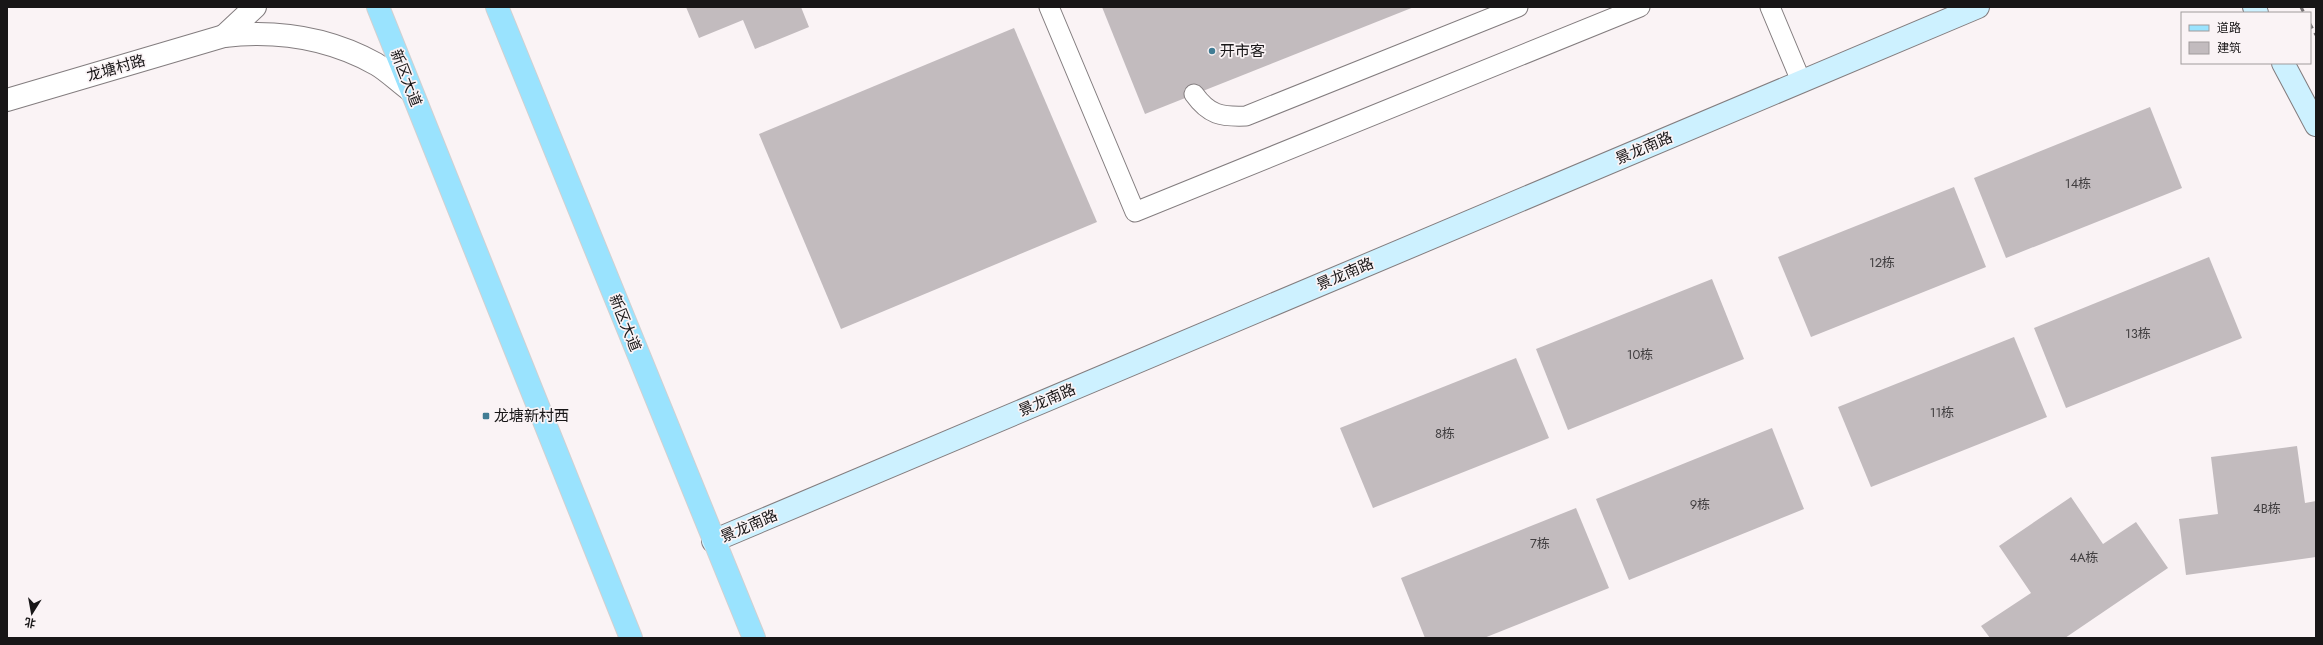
<svg xmlns="http://www.w3.org/2000/svg" width="2323" height="645" font-family="Jost,'Noto Sans SC',sans-serif">
  <rect width="100%" height="100%" fill="#faf3f5"/>
  <!-- building -->
  <g fill="#c2bbbe">
    <polygon points="686,7 801,7 809,27 755,49 743,20 699,38"/>
    <polygon points="1102,7 1414,7 1145,114"/>
    <polygon points="1014,28 1097,222 841,329 759,134"/>
    <polygon points="2150,107 2182,188 2006,258 1974,178"/>
    <polygon points="1954,187 1986,267 1811,337 1778,257"/>
    <polygon points="2209,257 2242,338 2066,408 2034,328"/>
    <polygon points="1712,279 1744,359 1568,430 1536,349"/>
    <polygon points="2014,337 2047,417 1871,487 1838,407"/>
    <polygon points="1516,358 1549,438 1373,508 1340,428"/>
    <polygon points="1772,428 1804,509 1629,580 1596,499"/>
    <polygon points="2297,446 2305,503 2316,501 2316,557 2186,575 2179,519 2218,514 2211,457"/>
    <polygon points="2071,497 2103,544 2136,522 2168,568 2065,638 1990,638 1981,626 2031,593 1999,546"/>
    <polygon points="1576,508 1609,588 1484,638 1425,638 1401,578"/>
  </g>
  <g fill="none" stroke-linecap="round" stroke-linejoin="round">
    <defs>
      <g id="lane">
        <polyline points="1049,7 1135,212 1640,7"/>
        <polyline points="1770,7 1801,81"/>
        <path d="M1194,94C1209,115 1221,117 1246,116L1518,7"/>
      </g>
      <g id="street">
        <polyline points="224,36 255,7"/>
        <path d="M7,100L224,36C277,30 329,38 376,64C388,71 399,82 410,90"/>
      </g>
      <g id="secondary">
        <polyline points="2254,7 2257,13"/>
        <polyline points="2283,63 2316,125"/>
        <polyline points="713,541 1978,7"/>
      </g>
      <g id="primary">
        <polyline points="378,7 631,638"/>
        <polyline points="497,7 754,638"/>
      </g>
    </defs>
    <!-- lane casing -->
    <use href="#lane" stroke="#837d7f" stroke-width="21"/>
    <!-- street casing -->
    <use href="#street" stroke="#837d7f" stroke-width="24"/>
    <!-- secondary casing -->
    <use href="#secondary" stroke="#837d7f" stroke-width="24"/>
    <!-- primary casing -->
    <use href="#primary" stroke="#d1d0d1" stroke-width="24"/>
    <!-- lane -->
    <use href="#lane" stroke="#fff" stroke-width="19"/>
    <!-- street -->
    <use href="#street" stroke="#fff" stroke-width="22"/>
    <!-- secondary -->
    <use href="#secondary" stroke="#cdf1ff" stroke-width="22"/>
    <!-- primary -->
    <use href="#primary" stroke="#9ae3fe" stroke-width="22"/>
    <!-- rail -->
    <g stroke="#767274" stroke-width="3" stroke-dasharray="5 5" stroke-linecap="butt">
      <polyline points="2301,7 2304,13"/>
      <polyline points="2310,24 2316,35"/>
    </g>
  </g>
  <!-- markers -->
  <g fill="#417c94" stroke="#faf3f5" stroke-width="1.5">
    <circle cx="1212" cy="51" r="4"/>
    <rect x="482" y="412" width="8" height="8" rx="2"/>
  </g>
  <g text-anchor="middle" dominant-baseline="central" stroke-width="3.5" stroke-linejoin="round" paint-order="stroke">
    <!-- number labels -->
    <g font-size="13" fill="#423f41">
      <text x="2078" y="183">14栋</text>
      <text x="1882" y="262">12栋</text>
      <text x="2138" y="333">13栋</text>
      <text x="1640" y="354">10栋</text>
      <text x="1942" y="412">11栋</text>
      <text x="1445" y="433">8栋</text>
      <text x="1700" y="504">9栋</text>
      <text x="2267" y="508">4B栋</text>
      <text x="1540" y="543">7栋</text>
      <text x="2084" y="557">4A栋</text>
    </g>
    <!-- poi labels -->
    <g font-size="15" fill="#181617" stroke="#faf3f5" text-anchor="start">
      <text x="1220" y="51">开市客</text>
      <text x="494" y="416">龙塘新村西</text>
    </g>
    <!-- street labels -->
    <g font-size="15" fill="#181617" stroke="#faf3f5">
      <text transform="translate(116 68) rotate(-16)">龙塘村路</text>
      <text transform="translate(406 78) rotate(69)">新区大道</text>
      <text transform="translate(1644 148) rotate(-23)">景龙南路</text>
      <text transform="translate(1345 274) rotate(-23)">景龙南路</text>
      <text transform="translate(625 323) rotate(68)">新区大道</text>
      <text transform="translate(1047 400) rotate(-23)">景龙南路</text>
      <text transform="translate(749 526) rotate(-23)">景龙南路</text>
    </g>
  </g>
  <!-- border -->
  <rect width="2323" height="645" fill="none" stroke="#181617" stroke-width="16"/>
  <!-- legend -->
  <rect x="2181" y="12" width="130" height="52" fill="#faf3f5" stroke="#a09b9c"/>
  <rect x="2189" y="25" width="20" height="6" fill="#9ae3fe" stroke="#a09b9c"/>
  <text x="2217" y="32" font-size="12" fill="#181617">道路</text>
  <rect x="2189" y="42" width="20" height="12" fill="#c2bbbe" stroke="#a09b9c"/>
  <text x="2217" y="52" font-size="12" fill="#181617">建筑</text>
  <!-- north arrow -->
  <g transform="translate(32 613) rotate(191)" stroke="#faf3f5" stroke-width="3" paint-order="stroke">
  <path d="M0-3L7 15L0 10L-7 15Z" fill="#181617"/>
  <text y="-6" font-size="11" font-weight="bold" text-anchor="middle" fill="#181617">北</text>
  </g>
</svg>
